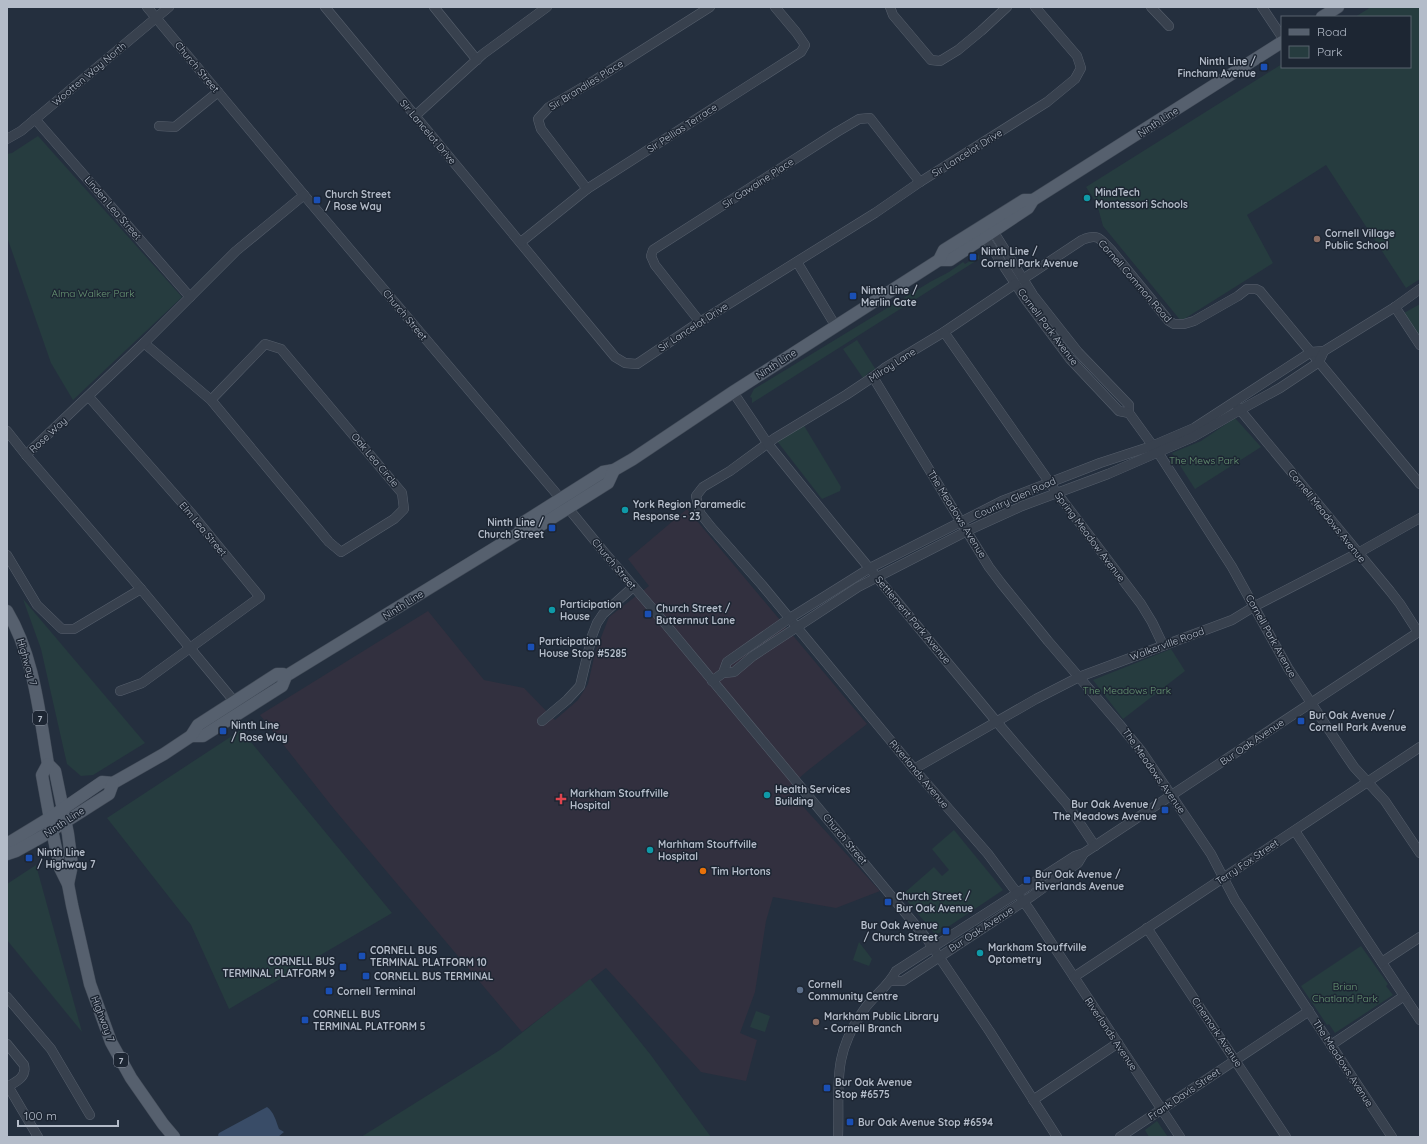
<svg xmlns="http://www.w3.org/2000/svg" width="1427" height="1144" font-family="Quicksand,sans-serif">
  <rect width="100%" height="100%" fill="#242f3e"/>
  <!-- medical -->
  <polygon fill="#32303f" points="687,509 867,724 806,772 787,789 880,891 836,908 773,897 766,921 755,992 740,1033 757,1040 746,1081 701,1072 606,968 522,1032 334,809 260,715 428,611 484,680 524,688 555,720 578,700 588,684 595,653 609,617 649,586 628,559"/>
  <!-- green -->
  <g fill="#263c3f">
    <polygon points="1371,7 1420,7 1420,279 1406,288 1326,165 1247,215 1273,263 1181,321 1103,226 1097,204 1086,187 1282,64 1282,67 1410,67 1410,17 1355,17"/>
    <polygon points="38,136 182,297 73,400 51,363 7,237 7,154 12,153"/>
    <polygon points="979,255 979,259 752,403 752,398 750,397 754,389 930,282 949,272 963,262 965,264 973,259 973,258"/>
    <polygon points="1420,304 1420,336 1404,313"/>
    <polygon points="857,340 876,370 869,372 863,378 843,349"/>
    <polygon points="1235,418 1261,447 1195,489 1172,453 1201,441"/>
    <polygon points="803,424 841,487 840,491 822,499 777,441"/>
    <polygon points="23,599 145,743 93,775 81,776 67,764 41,649"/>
    <polygon points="1171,649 1185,671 1123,719 1093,680"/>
    <polygon points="241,730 392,913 229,1009 191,925 107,818"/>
    <polygon points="954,830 1003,890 936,935 902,895 934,867 942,876 949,870 932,849"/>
    <polygon points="36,865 82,1032 7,940 7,884"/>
    <polygon points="859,942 872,959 869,966 853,960"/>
    <polygon points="1361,946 1388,984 1386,986 1393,995 1335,1033 1329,1024 1327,1025 1301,986"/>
    <polygon points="590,979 650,1054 711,1137 361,1137 500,1050"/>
    <polygon points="756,1011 770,1016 765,1032 750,1027"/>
    <polygon points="1157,1121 1168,1137 1149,1137 1145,1130"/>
  </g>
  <!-- water -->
  <path fill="#394c67" d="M267,1107C274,1112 276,1121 279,1129L284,1132L278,1137H219L218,1135L219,1133Z"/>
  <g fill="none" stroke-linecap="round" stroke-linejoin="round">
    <defs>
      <g id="minor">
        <polyline points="147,7 304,195 555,492 604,552 658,615 927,939 990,1032 1057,1137"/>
        <polyline points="325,7 615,357 625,363 637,364 695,325 875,213 920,182 1047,102 1075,79 1081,68 1077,56 1035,7"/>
        <polyline points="434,7 477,60"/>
        <polyline points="890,7 893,15 931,60 940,61 958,50 981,31 1007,7"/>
        <polyline points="1151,7 1169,26"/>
        <polyline points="1262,7 1282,37"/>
        <polyline points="415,116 483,54 547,7"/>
        <polyline points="35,119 190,297"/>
        <polyline points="159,126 175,127 218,92"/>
        <polyline points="7,139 21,131 169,7"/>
        <polyline points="587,189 541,129 538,119 549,107 595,80 710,7"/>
        <polyline points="990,226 1033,295 1078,352 1129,405 1129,413 1161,457 1232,567 1288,668 1343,751 1354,767 1385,801 1420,853"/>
        <polyline points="982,233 1026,300 1070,359 1119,411 1129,413"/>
        <polyline points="521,242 587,189 801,52 805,45 796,32 775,7"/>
        <polyline points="797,262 835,325"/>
        <path d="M1023,279L1082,240C1099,233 1100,239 1111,250L1169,321L1174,324H1184L1194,321L1238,296L1247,289H1256L1260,291L1420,484"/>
        <polyline points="1015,284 944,332 886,367 873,377 846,395 775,438 730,471 703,487 696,496 700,513 711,527 762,585 914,769 988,854 1029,909 1180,1137"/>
        <polyline points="1395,307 1420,345"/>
        <polyline points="700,322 655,265 651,256 653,250 837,132 859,119 870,118 920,182"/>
        <polyline points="944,332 1057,493 1141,604 1152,622 1163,645"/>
        <polyline points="144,343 211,400 265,344 281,349 402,493 404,509 394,519 341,552 329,542 211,400"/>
        <polyline points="873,377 961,522 989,567 1001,583 1048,641 1120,725 1142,752 1211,854 1235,900 1392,1137"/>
        <polyline points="733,392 768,444 841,534 996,721 1067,804 1095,846"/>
        <polyline points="89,397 191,513 260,597 142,683 120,691"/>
        <polyline points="1236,405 1390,591 1400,604 1418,632"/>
        <polyline points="7,431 26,455 141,589 234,701"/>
        <polyline points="26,455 144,343 236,251 304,195"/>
        <polyline points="7,555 37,605 62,629 74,629 141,589"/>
        <polyline points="723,673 727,662 790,618 870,568 1002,501 1100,463 1152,446 1194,428 1311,352 1324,351 1395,307 1420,289"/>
        <polyline points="712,681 723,673 734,672 753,656 858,587 967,531 1022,506 1108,474 1193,437 1240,410 1280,388 1319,362 1324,351"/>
        <polyline points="542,721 567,700 580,686 592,636 597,623 603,614 633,587"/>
        <polyline points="914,769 1036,699 1079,677 1232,620 1255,606 1358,553 1420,518"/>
        <polyline points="1295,831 1420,1020"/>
        <polyline points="1147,928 1286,1137"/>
        <polyline points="1382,962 1420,937"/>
        <polyline points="1074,977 1420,747"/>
        <polyline points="891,981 903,981 1032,896 1078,863 1084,853"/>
        <polyline points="7,997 51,1049 90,1115"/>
        <path d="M7,1044L24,1065C27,1077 16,1082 7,1087"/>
        <polyline points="1331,1045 1404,996"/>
        <polyline points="8,1086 38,1137"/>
        <polyline points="1033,1100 1118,1043"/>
        <path d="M838,1137C840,1086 831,1057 863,1011C873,996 888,987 896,971L1075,856L1084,853L1420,631"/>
        <polyline points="1120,1137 1309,1011"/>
      </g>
      <g id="major">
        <polyline points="1322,17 1338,7"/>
        <polyline points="939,260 950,260 1028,208 1033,200 1282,42"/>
        <polyline points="519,533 524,522 603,472 614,470 633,459 733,392 939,260 944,250 1024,200 1033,200"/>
        <path d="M7,611C34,656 39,712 48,764L55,771L68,834L72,865L68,884"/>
        <polyline points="191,736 203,736 282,686 286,676 519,533 530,532 608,483 614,470"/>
        <polyline points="48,764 42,775 52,830 60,868 68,884 72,905 90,984 111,1042 131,1078 163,1124 174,1137"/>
        <polyline points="7,847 10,842 51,817 102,782 113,783 164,754 191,736 198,725 277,674 283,674 286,676"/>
        <polyline points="7,854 16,851 43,836 109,794 113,783"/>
      </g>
    </defs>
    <!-- minor casing -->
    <use href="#minor" stroke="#565f6c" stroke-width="10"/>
    <!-- major casing -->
    <use href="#major" stroke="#414a57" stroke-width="13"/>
    <!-- minor -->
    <use href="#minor" stroke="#38414e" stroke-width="9"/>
    <!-- major -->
    <use href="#major" stroke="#56606e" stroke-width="12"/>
  </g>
  <!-- markers -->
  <g fill="#1a4fb4" stroke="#1d2633" stroke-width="1.5">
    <rect x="1260" y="63" width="8" height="8" rx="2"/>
    <rect x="313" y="196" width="8" height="8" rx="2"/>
    <rect x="969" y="253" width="8" height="8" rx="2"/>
    <rect x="849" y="292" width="8" height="8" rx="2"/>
    <rect x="548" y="524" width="8" height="8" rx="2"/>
    <rect x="644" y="610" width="8" height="8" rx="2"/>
    <rect x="527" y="643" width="8" height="8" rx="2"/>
    <rect x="1297" y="717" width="8" height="8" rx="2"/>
    <rect x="219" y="727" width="8" height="8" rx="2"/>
    <rect x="1161" y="806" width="8" height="8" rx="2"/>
    <rect x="25" y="854" width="8" height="8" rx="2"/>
    <rect x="1023" y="876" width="8" height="8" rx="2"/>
    <rect x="884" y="898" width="8" height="8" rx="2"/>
    <rect x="942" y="927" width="8" height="8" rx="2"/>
    <rect x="358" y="952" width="8" height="8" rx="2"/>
    <rect x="339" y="963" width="8" height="8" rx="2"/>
    <rect x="362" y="972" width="8" height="8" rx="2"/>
    <rect x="325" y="987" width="8" height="8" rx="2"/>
    <rect x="301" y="1016" width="8" height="8" rx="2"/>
    <rect x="823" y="1084" width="8" height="8" rx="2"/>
    <rect x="846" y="1118" width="8" height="8" rx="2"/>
  </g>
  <g fill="#0f9aa8" stroke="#1d2633" stroke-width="1.5">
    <circle cx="1087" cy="198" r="4"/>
    <circle cx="625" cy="510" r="4"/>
    <circle cx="552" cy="610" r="4"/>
    <circle cx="767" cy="795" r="4"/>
    <circle cx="650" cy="850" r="4"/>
    <circle cx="980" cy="953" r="4"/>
  </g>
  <g fill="#8d6e63" stroke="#1d2633" stroke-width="1.5">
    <circle cx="1317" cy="239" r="4"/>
    <circle cx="816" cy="1022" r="4"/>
  </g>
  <path fill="#e0444e" stroke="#1d2633" stroke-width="1.5" d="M559 793h4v4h4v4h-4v4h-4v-4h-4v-4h4z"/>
  <circle fill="#e8710a" stroke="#1d2633" stroke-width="1.5" cx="703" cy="871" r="4"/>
  <circle fill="#5c6f8a" stroke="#1d2633" stroke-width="1.5" cx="800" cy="990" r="4"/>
  <g text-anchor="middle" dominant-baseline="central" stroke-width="3" stroke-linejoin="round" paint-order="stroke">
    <!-- shield labels -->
    <g fill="#1d2633" stroke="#878f9c" stroke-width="1">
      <rect x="33" y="711" width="14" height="14" rx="3"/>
      <rect x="114" y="1053" width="14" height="14" rx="3"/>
    </g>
    <g font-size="9" font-weight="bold" fill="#b4bcc9">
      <text x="40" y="718">7</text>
      <text x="121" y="1060">7</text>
    </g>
    <!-- poi labels -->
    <g font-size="10" font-weight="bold" fill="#b4bcc9" stroke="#1d2633" text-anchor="start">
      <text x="1256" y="61" text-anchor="end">Ninth Line /<tspan x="1256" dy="12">Fincham Avenue</tspan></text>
      <text x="1095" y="192">MindTech<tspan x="1095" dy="12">Montessori Schools</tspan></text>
      <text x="325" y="194">Church Street<tspan x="325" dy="12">/ Rose Way</tspan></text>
      <text x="1325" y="233">Cornell Village<tspan x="1325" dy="12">Public School</tspan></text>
      <text x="981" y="251">Ninth Line /<tspan x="981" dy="12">Cornell Park Avenue</tspan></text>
      <text x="861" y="290">Ninth Line /<tspan x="861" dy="12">Merlin Gate</tspan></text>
      <text x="633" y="504">York Region Paramedic<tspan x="633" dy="12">Response - 23</tspan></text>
      <text x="544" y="522" text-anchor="end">Ninth Line /<tspan x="544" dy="12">Church Street</tspan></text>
      <text x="560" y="604">Participation<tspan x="560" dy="12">House</tspan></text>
      <text x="656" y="608">Church Street /<tspan x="656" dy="12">Butternnut Lane</tspan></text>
      <text x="539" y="641">Participation<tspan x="539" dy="12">House Stop #5285</tspan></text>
      <text x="1309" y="715">Bur Oak Avenue /<tspan x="1309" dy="12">Cornell Park Avenue</tspan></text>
      <text x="231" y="725">Ninth Line<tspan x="231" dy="12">/ Rose Way</tspan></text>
      <text x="775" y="789">Health Services<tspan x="775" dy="12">Building</tspan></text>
      <text x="570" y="793">Markham Stouffville<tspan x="570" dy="12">Hospital</tspan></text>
      <text x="1157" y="804" text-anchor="end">Bur Oak Avenue /<tspan x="1157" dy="12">The Meadows Avenue</tspan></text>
      <text x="658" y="844">Marhham Stouffville<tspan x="658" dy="12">Hospital</tspan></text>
      <text x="37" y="852">Ninth Line<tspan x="37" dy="12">/ Highway 7</tspan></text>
      <text x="711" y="871">Tim Hortons</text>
      <text x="1035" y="874">Bur Oak Avenue /<tspan x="1035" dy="12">Riverlands Avenue</tspan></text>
      <text x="896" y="896">Church Street /<tspan x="896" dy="12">Bur Oak Avenue</tspan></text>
      <text x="938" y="925" text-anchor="end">Bur Oak Avenue<tspan x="938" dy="12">/ Church Street</tspan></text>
      <text x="988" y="947">Markham Stouffville<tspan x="988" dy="12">Optometry</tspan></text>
      <text x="370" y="950">CORNELL BUS<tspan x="370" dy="12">TERMINAL PLATFORM 10</tspan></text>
      <text x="335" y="961" text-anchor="end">CORNELL BUS<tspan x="335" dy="12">TERMINAL PLATFORM 9</tspan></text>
      <text x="374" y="976">CORNELL BUS TERMINAL</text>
      <text x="808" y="984">Cornell<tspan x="808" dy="12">Community Centre</tspan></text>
      <text x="337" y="991">Cornell Terminal</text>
      <text x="313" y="1014">CORNELL BUS<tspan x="313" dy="12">TERMINAL PLATFORM 5</tspan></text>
      <text x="824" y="1016">Markham Public Library<tspan x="824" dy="12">- Cornell Branch</tspan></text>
      <text x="835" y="1082">Bur Oak Avenue<tspan x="835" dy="12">Stop #6575</tspan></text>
      <text x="858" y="1122">Bur Oak Avenue Stop #6594</text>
    </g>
    <!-- street labels -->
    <g font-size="10" fill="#b4bcc9" stroke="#1d2633">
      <text transform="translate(197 67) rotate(50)">Church Street</text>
      <text transform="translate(89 74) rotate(-40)">Wootten Way North</text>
      <text transform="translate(586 85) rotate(-32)">Sir Brandiles Place</text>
      <text transform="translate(1158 122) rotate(-33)">Ninth Line</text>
      <text transform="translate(682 128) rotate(-33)">Sir Pellias Terrace</text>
      <text transform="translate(428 132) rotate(50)">Sir Lancelot Drive</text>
      <text transform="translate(967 153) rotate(-32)">Sir Lancelot Drive</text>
      <text transform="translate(758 183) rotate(-33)">Sir Gawaine Place</text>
      <text transform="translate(113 208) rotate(49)">Linden Lea Street</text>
      <text transform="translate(1135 281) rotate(49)">Cornell Common Road</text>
      <text transform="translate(405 315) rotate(50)">Church Street</text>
      <text transform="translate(693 327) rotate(-33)">Sir Lancelot Drive</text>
      <text transform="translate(1048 327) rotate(53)">Cornell Park Avenue</text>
      <text transform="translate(776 364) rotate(-33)">Ninth Line</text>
      <text transform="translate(892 365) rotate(-33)">Milroy Lane</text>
      <text transform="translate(48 435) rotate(-43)">Rose Way</text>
      <text transform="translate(375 460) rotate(50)">Oak Lea Circle</text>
      <text transform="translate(1015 498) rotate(-24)">Country Glen Road</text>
      <text transform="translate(957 514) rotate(58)">The Meadows Avenue</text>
      <text transform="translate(1327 516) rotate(51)">Cornell Meadows Avenue</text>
      <text transform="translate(203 529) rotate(50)">Elm Lea Street</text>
      <text transform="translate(1090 537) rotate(53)">Spring Meadow Avenue</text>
      <text transform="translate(614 564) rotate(50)">Church Street</text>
      <text transform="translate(403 605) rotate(-32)">Ninth Line</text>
      <text transform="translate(913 620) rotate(50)">Settlement Park Avenue</text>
      <text transform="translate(1271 636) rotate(61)">Cornell Park Avenue</text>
      <text transform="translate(1167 644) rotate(-20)">Walkerville Road</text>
      <text transform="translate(27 662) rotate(74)">Highway 7</text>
      <text transform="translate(1252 742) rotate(-34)">Bur Oak Avenue</text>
      <text transform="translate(1154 771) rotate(55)">The Meadows Avenue</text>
      <text transform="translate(919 774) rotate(50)">Riverlands Avenue</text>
      <text transform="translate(64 822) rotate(-33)">Ninth Line</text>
      <text transform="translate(845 839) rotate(50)">Church Street</text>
      <text transform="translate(1247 862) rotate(-34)">Terry Fox Street</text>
      <text transform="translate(981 929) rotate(-33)">Bur Oak Avenue</text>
      <text transform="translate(103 1019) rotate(69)">Highway 7</text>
      <text transform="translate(1217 1032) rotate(56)">Cinemark Avenue</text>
      <text transform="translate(1111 1034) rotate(56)">Riverlands Avenue</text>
      <text transform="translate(1343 1063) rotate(57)">The Meadows Avenue</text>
      <text transform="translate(1184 1094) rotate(-34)">Frank Davis Street</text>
    </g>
    <!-- park labels -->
    <g font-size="10" fill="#6b9a76" stroke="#1d2633">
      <text x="93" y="293">Alma Walker Park</text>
      <text x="1204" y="460">The Mews Park</text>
      <text x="1127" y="690">The Meadows Park</text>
      <text x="1345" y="986">Brian<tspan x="1345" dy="12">Chatland Park</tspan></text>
    </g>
  </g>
  <!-- border -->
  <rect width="1427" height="1144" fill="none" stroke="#b4bcc9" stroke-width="16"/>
  <!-- legend -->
  <rect x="1281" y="16" width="130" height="52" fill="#1d2633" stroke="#59626f"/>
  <rect x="1289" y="29" width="20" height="6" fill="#56606e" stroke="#59626f"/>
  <text x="1317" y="36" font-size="12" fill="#b4bcc9">Road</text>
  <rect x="1289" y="46" width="20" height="12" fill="#263c3f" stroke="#59626f"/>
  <text x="1317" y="56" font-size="12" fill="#b4bcc9">Park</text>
  <!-- scale -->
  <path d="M18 1120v6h100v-6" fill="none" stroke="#b4bcc9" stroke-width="2"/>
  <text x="24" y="1120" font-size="12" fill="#b4bcc9" stroke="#1d2633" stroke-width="3" paint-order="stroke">100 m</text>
</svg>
